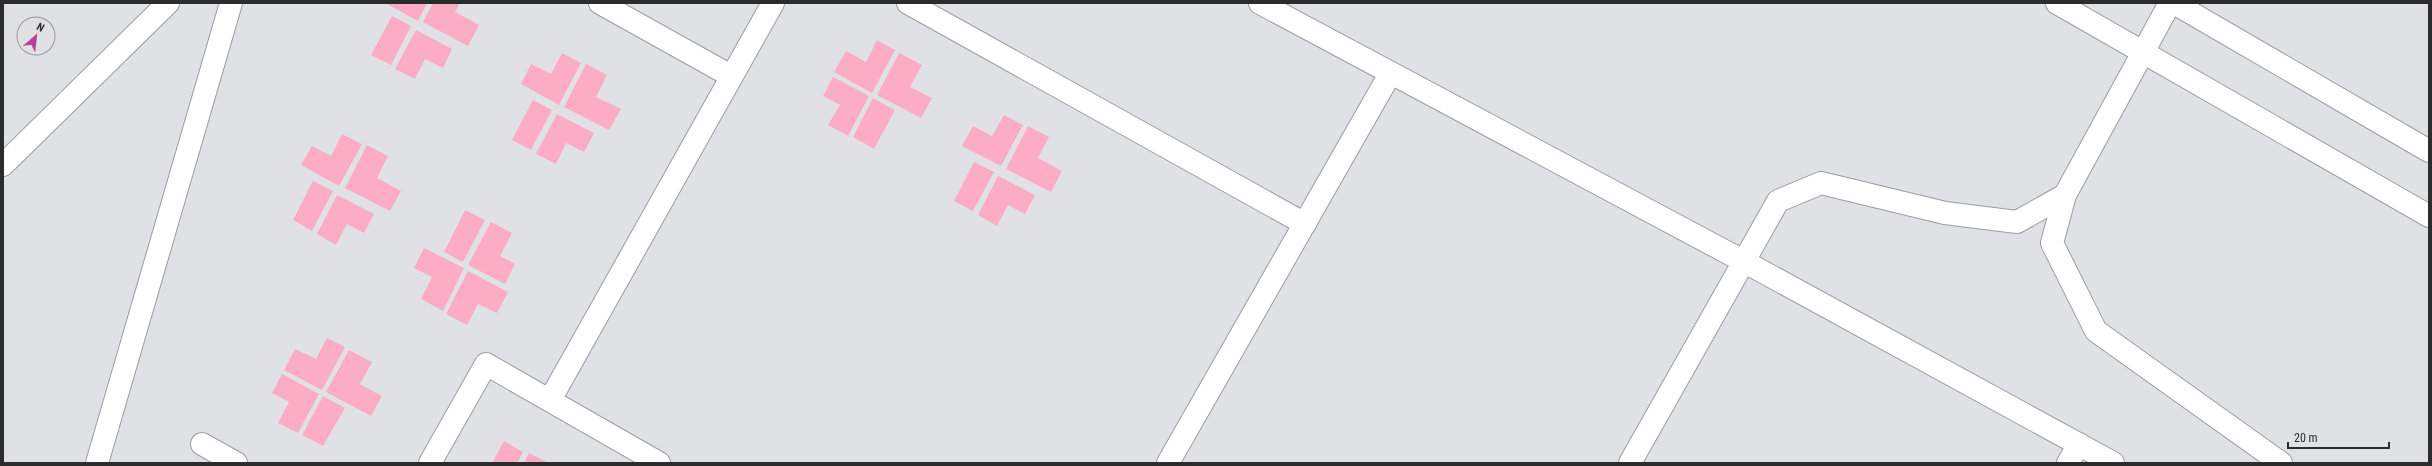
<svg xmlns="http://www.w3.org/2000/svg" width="2432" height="466" font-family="'Roboto Condensed',sans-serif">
  <rect width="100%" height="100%" fill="#e0e1e4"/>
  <!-- building -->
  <g fill="#fdacc5">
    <polygon points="385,3 427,3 418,21"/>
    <polygon points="433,3 460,3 455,12 479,25 468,46 423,22"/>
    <polygon points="392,16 411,26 391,65 371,55"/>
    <polygon points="416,30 452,49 443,68 425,59 415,79 395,69"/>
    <polygon points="877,40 895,50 872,93 834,72 846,51 866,62"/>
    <polygon points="562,53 581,63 559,105 521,84 531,64 551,74"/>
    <polygon points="899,53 922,65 910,87 932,98 921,118 877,95"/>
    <polygon points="586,64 607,75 596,97 621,109 609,130 564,107"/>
    <polygon points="833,77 869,96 848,136 828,125 840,105 823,96"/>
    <polygon points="873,98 895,110 874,149 853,137"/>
    <polygon points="533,100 552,110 531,150 512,140"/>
    <polygon points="557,114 594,133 584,152 566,143 556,164 536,154"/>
    <polygon points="1004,115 1023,125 1001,166 962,146 973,126 992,136"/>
    <polygon points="1028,126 1049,137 1038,158 1062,171 1051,192 1006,169"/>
    <polygon points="342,134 362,144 339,186 301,165 312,146 331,156"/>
    <polygon points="367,145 388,156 377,178 401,191 390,211 345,188"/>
    <polygon points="974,162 994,172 973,211 954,201"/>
    <polygon points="998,176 1035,195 1025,214 1008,205 997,226 978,215"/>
    <polygon points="313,181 333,191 312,231 293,220"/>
    <polygon points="337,195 374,214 364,233 347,224 336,245 317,234"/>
    <polygon points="465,210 485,220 463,262 444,252"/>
    <polygon points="491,222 512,233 500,256 515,264 505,284 468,265"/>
    <polygon points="424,248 464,268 443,311 421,299 432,277 414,268"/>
    <polygon points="468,271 508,292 497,313 478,304 467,325 446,314"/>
    <polygon points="327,338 345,347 322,390 284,370 295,349 316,359"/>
    <polygon points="349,350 372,362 360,384 382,396 371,416 326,392"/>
    <polygon points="282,374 319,394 298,433 278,423 289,402 272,393"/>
    <polygon points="323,396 345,408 323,446 302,435"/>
    <polygon points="504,441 523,452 517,463 492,463"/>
    <polygon points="529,453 549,463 524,463"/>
  </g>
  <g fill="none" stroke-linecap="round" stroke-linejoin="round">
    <defs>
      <g id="minor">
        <polyline points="600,3 731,76"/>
        <polyline points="908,3 1305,224"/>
        <polyline points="1260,3 1745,262 2113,463"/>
        <polyline points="2170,3 2065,195 2052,243 2096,331 2281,463"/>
        <polyline points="3,165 168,3"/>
        <polyline points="550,400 773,3"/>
        <polyline points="202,444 236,463"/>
        <polyline points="97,463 231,3"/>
        <polyline points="430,463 486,364 659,463"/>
        <polyline points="1168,463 1390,74"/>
        <polyline points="1630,463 1778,201 1821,183 1945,213 2017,222 2065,195"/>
        <polyline points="2068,463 2079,444"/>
      </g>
      <g id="major">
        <polyline points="2057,3 2429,216"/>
        <polyline points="2174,3 2429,151"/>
      </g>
    </defs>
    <!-- minor casing -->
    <use href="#minor" stroke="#9b9c9f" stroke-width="24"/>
    <!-- major casing -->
    <use href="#major" stroke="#9b9c9f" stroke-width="24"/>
    <!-- minor -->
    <use href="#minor" stroke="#fff" stroke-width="22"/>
    <!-- major -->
    <use href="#major" stroke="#fff" stroke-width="22"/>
  </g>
  <!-- border -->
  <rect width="2432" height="466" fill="none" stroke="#2c2c2d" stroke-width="8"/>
  <!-- north arrow -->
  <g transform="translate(36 36) rotate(28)"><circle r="19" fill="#e0e1e4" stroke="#98999b"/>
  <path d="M0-3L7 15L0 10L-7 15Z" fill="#b94299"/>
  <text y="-6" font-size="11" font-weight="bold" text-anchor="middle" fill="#2c2c2d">N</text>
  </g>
  <!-- scale -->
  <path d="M2288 442v6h101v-6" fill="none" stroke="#2c2c2d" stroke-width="2"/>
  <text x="2294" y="442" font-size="12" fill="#2c2c2d" stroke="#e0e1e4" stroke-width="3" paint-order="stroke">20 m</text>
</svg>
